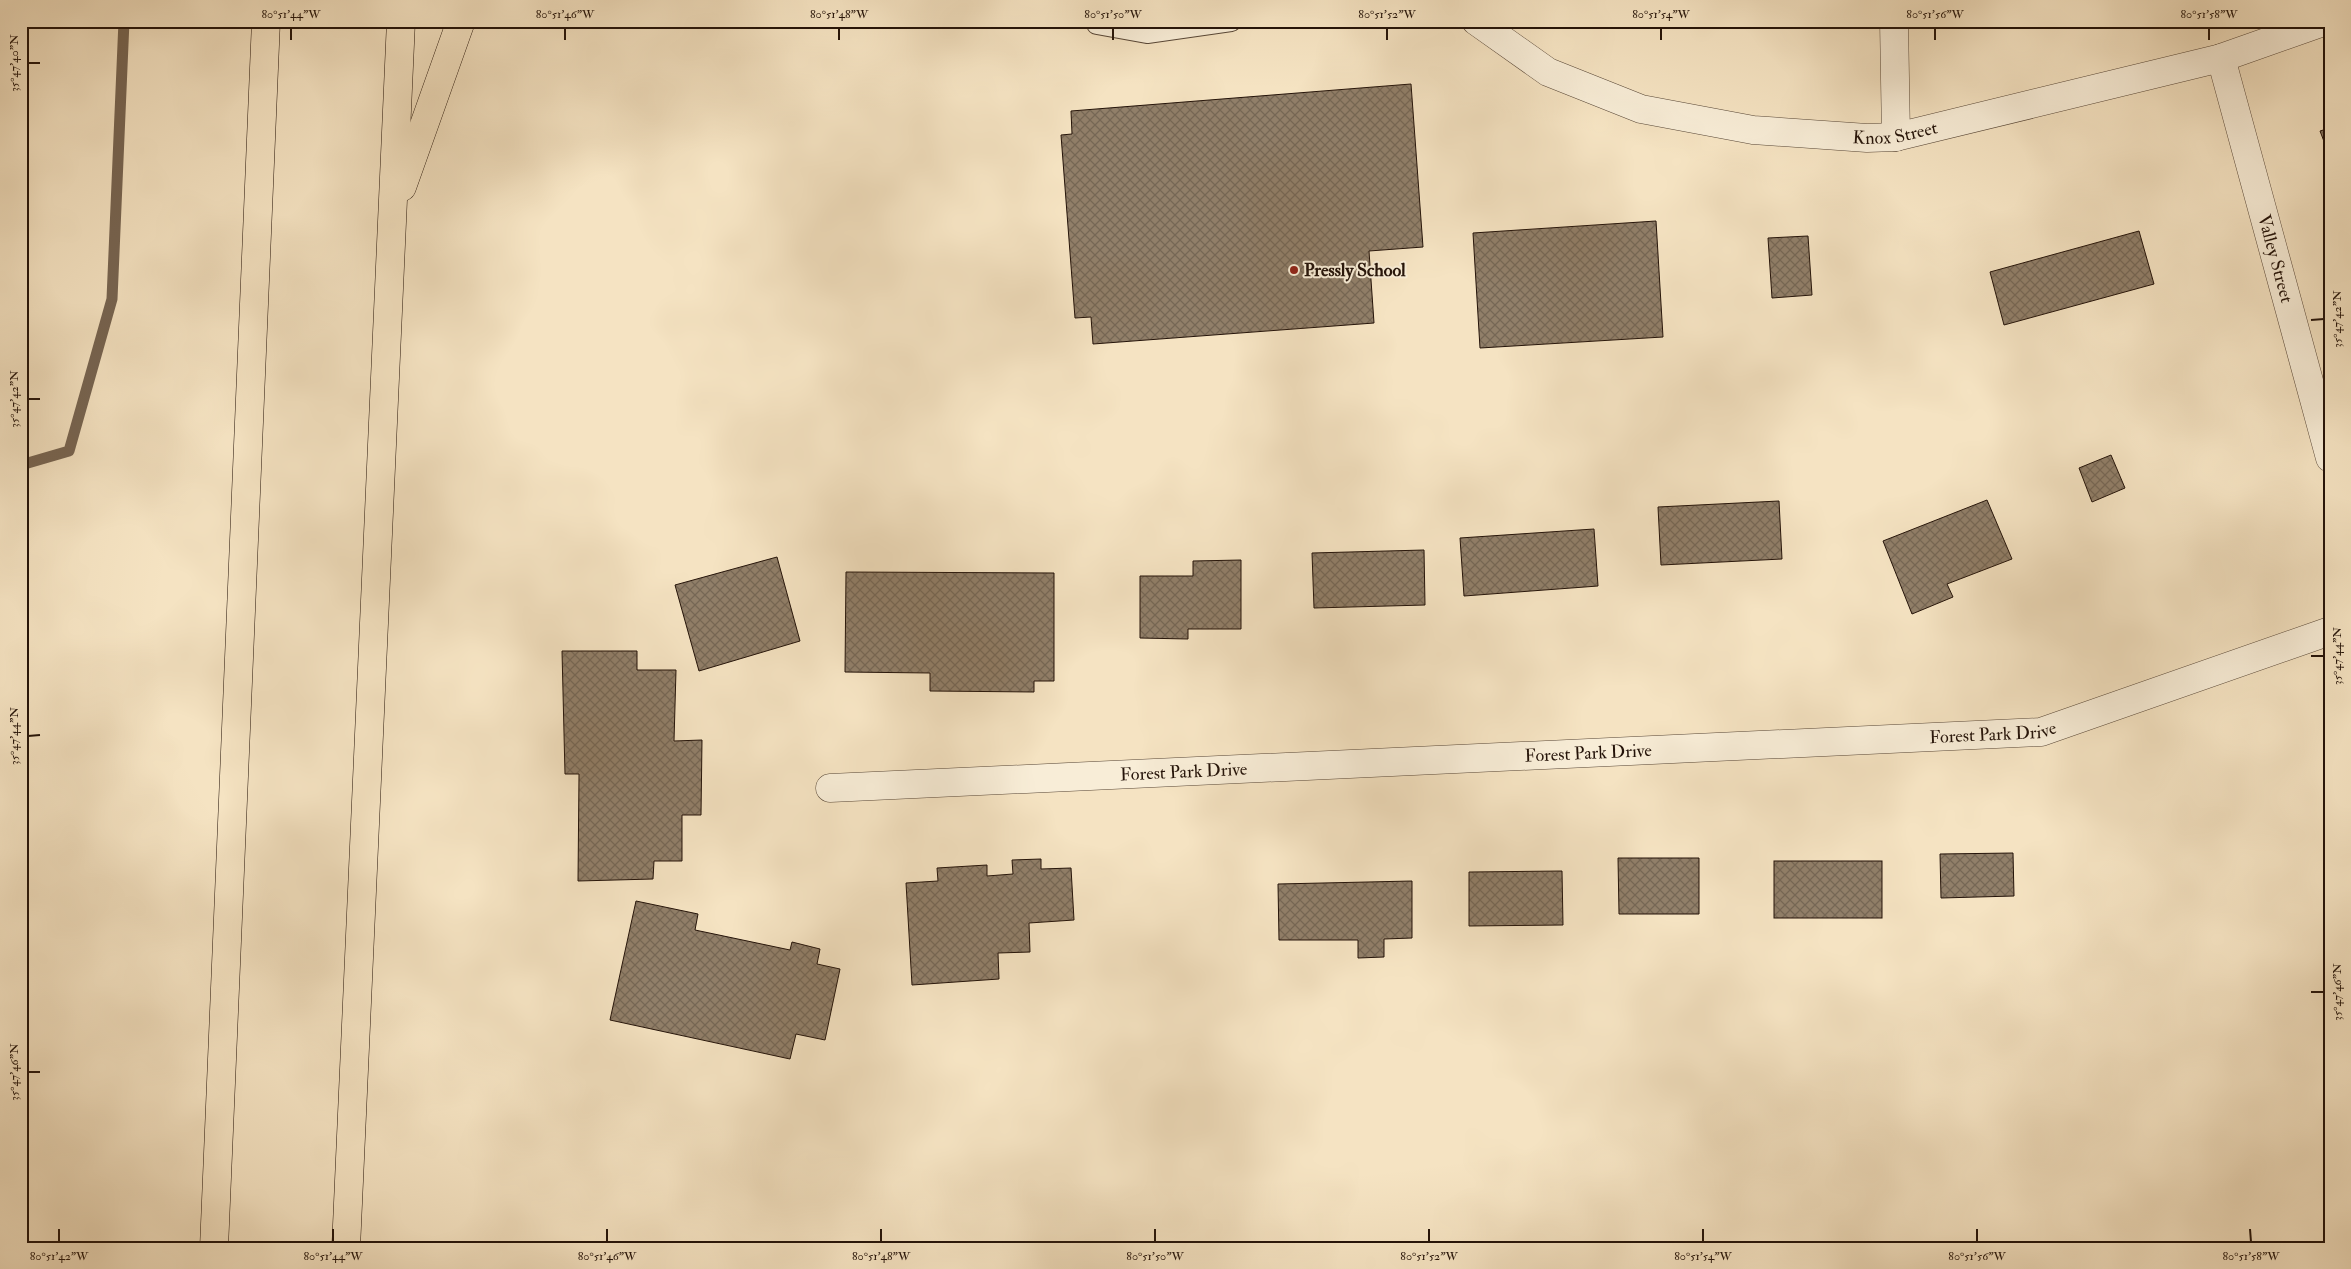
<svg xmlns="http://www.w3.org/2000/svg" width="2351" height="1269" font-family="'IM FELL Double Pica',serif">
  <defs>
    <pattern id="building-cross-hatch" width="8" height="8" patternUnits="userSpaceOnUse" patternTransform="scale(1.25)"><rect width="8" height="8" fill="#917f69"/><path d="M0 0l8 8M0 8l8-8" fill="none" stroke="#766755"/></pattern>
  </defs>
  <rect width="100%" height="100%" fill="#f5e3c2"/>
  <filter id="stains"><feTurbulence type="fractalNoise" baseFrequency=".004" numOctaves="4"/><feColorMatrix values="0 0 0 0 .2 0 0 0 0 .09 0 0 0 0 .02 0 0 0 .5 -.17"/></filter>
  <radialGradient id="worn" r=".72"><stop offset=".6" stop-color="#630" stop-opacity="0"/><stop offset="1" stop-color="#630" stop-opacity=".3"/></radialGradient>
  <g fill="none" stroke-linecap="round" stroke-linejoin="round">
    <!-- stream -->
    <polyline stroke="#776552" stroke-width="11" points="21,465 69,451 112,299 124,21"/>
  </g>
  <!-- building -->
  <g fill="url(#building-cross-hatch)" stroke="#241309">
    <polygon points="1411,84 1423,247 1369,251 1374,323 1093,344 1091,317 1075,318 1061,135 1072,134 1071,111"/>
    <polygon points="2330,128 2330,157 2320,131"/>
    <polygon points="1656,221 1663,337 1480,348 1473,233"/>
    <polygon points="2139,231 2154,284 2004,325 1990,272"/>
    <polygon points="1808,236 1812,295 1772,298 1768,238"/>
    <polygon points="2111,455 2125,488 2092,502 2079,468"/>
    <polygon points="1987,500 2012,559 1947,584 1953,597 1912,614 1883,541"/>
    <polygon points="1779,501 1782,559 1661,565 1658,507"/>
    <polygon points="1594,529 1598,586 1464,596 1460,538"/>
    <polygon points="1424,550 1425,605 1314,608 1312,553"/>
    <polygon points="777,557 800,641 699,671 675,585"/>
    <polygon points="1241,560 1241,629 1188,629 1188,639 1140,638 1140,576 1193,576 1193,561"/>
    <polygon points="846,572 1054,573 1054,681 1034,681 1034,692 930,691 930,673 845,672"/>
    <polygon points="562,651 637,651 637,670 676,670 674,741 702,740 701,815 682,815 682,861 654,861 653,879 578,881 579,774 565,774"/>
    <polygon points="2013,853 2014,896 1941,898 1940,854"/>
    <polygon points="1618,858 1699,858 1699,914 1619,914"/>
    <polygon points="1041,859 1041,869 1071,868 1074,920 1029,923 1030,952 998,953 999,979 912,985 906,883 938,881 937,868 987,865 987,876 1013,874 1012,860"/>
    <rect x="1774" y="861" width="108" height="57"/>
    <polygon points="1562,871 1563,925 1469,926 1469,872"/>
    <polygon points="1412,881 1412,938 1384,939 1384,957 1358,958 1358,940 1279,940 1278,884"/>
    <polygon points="636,901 698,914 695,930 790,950 792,942 820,949 817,964 840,969 825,1040 796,1034 790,1059 610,1020"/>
  </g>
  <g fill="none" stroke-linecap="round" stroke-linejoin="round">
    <defs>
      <polyline id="lane" points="1096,21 1097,24 1147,33 1231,21"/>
      <g id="street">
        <path id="s1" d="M1476,21L1548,72L1641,109L1753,130L1867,138L1896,137L2221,58L2326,21"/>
        <polyline points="1894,21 1896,137"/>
        <path id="s2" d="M2221,58L2330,458"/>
        <path id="s3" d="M830,788L2041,732L2330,631"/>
      </g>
      <g id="highway">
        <polyline points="402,187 461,21"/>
        <polyline points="214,1248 266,21"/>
        <polyline points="346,1248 401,21"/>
      </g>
    </defs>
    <!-- lane casing -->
    <use href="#lane" stroke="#584737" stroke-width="22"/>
    <!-- street casing -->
    <use href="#street" stroke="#584737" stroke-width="29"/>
    <!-- highway casing -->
    <use href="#highway" stroke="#241309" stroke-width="29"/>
    <!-- lane -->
    <use href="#lane" stroke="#f8edd7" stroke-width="20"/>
    <!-- street -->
    <use href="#street" stroke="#f8edd7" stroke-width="28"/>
    <!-- highway -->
    <use href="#highway" stroke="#f5e3c2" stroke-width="28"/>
  </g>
  <!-- ticks -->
  <path fill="none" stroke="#241309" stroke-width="2" d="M291,28V40M565,28V40M839,28V40M1113,28V40M1387,28V40M1661,28V40M1935,28V40M2209,28V40M28,63H40M2311,320L2324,319M28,399H40M2311,656H2324M28,736L40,735M2311,992H2324M28,1072H40M59,1229V1242M333,1229V1242M607,1229V1242M881,1229V1242M1155,1229V1242M1429,1229V1242M1703,1229V1242M1977,1229V1242M2250,1229L2251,1242"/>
  <!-- markers -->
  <circle fill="#8f2418" stroke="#f8edd7" stroke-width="2" cx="1294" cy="270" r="5"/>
  <g text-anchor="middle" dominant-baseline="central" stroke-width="4" stroke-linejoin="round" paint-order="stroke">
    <!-- street labels -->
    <g font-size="18" fill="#241309" stroke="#f8edd7">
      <text stroke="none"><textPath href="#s1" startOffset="445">Knox Street</textPath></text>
      <text stroke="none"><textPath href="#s2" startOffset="208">Valley Street</textPath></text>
      <text stroke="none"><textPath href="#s3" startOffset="1164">Forest Park Drive</textPath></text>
      <text stroke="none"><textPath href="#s3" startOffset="759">Forest Park Drive</textPath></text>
      <text stroke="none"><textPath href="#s3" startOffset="354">Forest Park Drive</textPath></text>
    </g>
    <!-- poi labels -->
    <g font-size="18" font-weight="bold" fill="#241309" stroke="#f8edd7" text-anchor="start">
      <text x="1304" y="270">Pressly School</text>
    </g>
  </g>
  <!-- margin -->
  <rect width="2351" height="1269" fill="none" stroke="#f5e3c2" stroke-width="55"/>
  <rect x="28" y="28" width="2296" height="1214" fill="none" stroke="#241309" stroke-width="2"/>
  <g font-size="12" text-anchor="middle" fill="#241309">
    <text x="291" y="18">80°51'44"W</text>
    <text x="565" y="18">80°51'46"W</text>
    <text x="839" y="18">80°51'48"W</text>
    <text x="1113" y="18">80°51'50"W</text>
    <text x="1387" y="18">80°51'52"W</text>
    <text x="1661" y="18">80°51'54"W</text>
    <text x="1935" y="18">80°51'56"W</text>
    <text x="2209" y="18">80°51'58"W</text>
    <text transform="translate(14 63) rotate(-90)" y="4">35°47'40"N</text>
    <text transform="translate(2337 319) rotate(-90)" y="4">35°47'42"N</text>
    <text transform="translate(14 399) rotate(-90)" y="4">35°47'42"N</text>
    <text transform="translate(2337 656) rotate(-90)" y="4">35°47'44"N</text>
    <text transform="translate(14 736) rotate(-90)" y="4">35°47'44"N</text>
    <text transform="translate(2337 992) rotate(-90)" y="4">35°47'46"N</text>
    <text transform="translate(14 1072) rotate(-90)" y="4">35°47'46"N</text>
    <text x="59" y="1260">80°51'42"W</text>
    <text x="333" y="1260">80°51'44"W</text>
    <text x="607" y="1260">80°51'46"W</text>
    <text x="881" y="1260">80°51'48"W</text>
    <text x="1155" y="1260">80°51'50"W</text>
    <text x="1429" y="1260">80°51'52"W</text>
    <text x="1703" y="1260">80°51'54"W</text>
    <text x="1977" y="1260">80°51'56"W</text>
    <text x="2251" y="1260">80°51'58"W</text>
  </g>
  <rect width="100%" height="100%" filter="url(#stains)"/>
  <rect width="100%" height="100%" fill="url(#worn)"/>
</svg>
